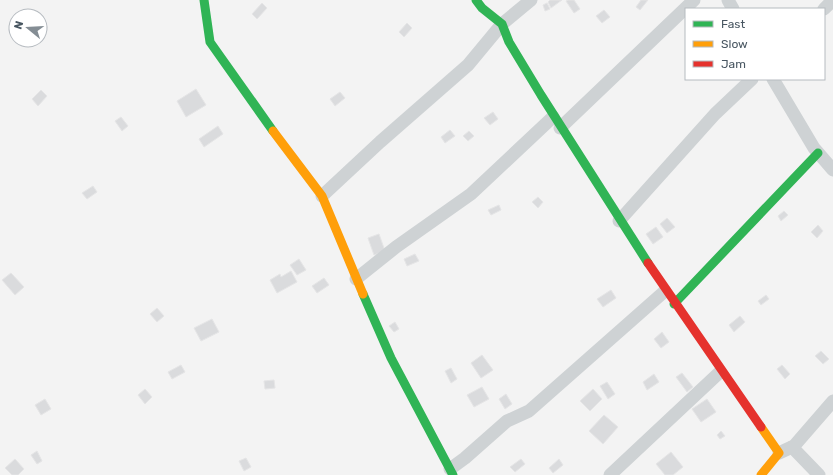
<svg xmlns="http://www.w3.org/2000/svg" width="833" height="475" font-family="Rubik,sans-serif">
  <rect width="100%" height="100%" fill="#f3f3f3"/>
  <!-- building -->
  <g fill="#dadbdd" stroke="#e5e5e6">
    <polygon points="550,0 562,0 551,8 548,2"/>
    <polygon points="568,0 574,0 580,9 574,13 566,1"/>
    <polygon points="641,0 648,0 640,10 636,7"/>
    <polygon points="262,3 267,8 257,19 252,14"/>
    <polygon points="547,3 550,9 545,11 543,5"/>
    <polygon points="604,10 610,17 602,23 596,16"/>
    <polygon points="407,23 412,28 404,37 399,32"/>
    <polygon points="196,89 206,105 186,117 177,101"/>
    <polygon points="41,90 47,96 38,106 32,99"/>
    <polygon points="340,92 345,98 335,106 330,99"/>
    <polygon points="493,112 498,119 490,125 484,118"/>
    <polygon points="121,117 128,126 122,131 115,121"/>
    <polygon points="218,126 223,134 204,147 199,139"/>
    <polygon points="450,130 455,136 445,143 441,137"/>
    <polygon points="469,131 474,136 468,141 463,136"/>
    <polygon points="93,186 97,192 87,199 82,193"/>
    <polygon points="538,197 543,202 538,208 532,202"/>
    <polygon points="499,205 501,210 491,215 488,210"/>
    <polygon points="784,211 788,215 781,221 778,216"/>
    <polygon points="667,218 675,227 667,233 660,224"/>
    <polygon points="818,225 823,231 817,238 811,232"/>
    <polygon points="656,227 663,237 653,244 646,234"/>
    <polygon points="379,234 385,251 374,255 368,238"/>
    <polygon points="415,254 419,261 407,266 404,259"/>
    <polygon points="299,259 306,270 297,275 290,265"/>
    <polygon points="291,271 297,282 277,293 270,280 280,274 281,277"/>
    <polygon points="11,273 24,287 15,295 2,280"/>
    <polygon points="324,278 329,285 317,293 312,286"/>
    <polygon points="611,290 616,298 603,307 597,299"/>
    <polygon points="766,295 769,299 761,305 758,301"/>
    <polygon points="157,308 164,316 157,322 150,314"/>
    <polygon points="740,316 745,322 734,332 729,325"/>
    <polygon points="212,319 219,332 201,341 194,328"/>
    <polygon points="395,322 399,329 394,332 389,326"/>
    <polygon points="662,332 669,342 661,348 654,339"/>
    <polygon points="821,351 829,359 823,364 815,356"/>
    <polygon points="482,355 493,370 481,378 471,363"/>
    <polygon points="181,365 185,372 172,379 168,372"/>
    <polygon points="782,365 790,374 785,379 777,369"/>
    <polygon points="451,368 457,379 451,383 445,371"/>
    <polygon points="682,373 693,387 687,392 676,377"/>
    <polygon points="654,374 659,382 647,390 643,382"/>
    <polygon points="274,380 275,388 265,389 264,381"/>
    <polygon points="607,382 615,394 608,399 600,386"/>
    <polygon points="482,387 489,399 474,407 467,395"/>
    <polygon points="145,389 152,397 145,404 138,395"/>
    <polygon points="593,389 602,399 590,411 580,401"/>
    <polygon points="506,394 512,404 505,409 499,399"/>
    <polygon points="45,399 51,409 41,415 35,405"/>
    <polygon points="707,399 716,412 701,422 692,409"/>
    <polygon points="604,415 618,427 603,444 589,431"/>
    <polygon points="721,431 725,436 720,439 717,435"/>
    <polygon points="37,451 42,461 37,464 31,455"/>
    <polygon points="671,452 683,467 673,475 665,475 656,464"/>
    <polygon points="246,458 251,467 244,471 239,461"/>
    <polygon points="15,459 24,469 18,475 12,475 5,468"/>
    <polygon points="521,459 525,464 515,472 510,467"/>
    <polygon points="559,459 563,465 553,473 549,468"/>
  </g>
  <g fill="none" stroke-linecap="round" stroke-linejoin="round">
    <!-- street -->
    <g stroke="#ced2d4" stroke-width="13">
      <polyline points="728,0 733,9"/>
      <polyline points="824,9 833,0"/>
      <polyline points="773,79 814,148 833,170"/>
      <polyline points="560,128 694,0"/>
      <polyline points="322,196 380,142 468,65 502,24 531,0"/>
      <polyline points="619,221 715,114 752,79"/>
      <polyline points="356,279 396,247 471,194 553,117"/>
      <polyline points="792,447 819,475"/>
      <polyline points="779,453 794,446 833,401"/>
      <polyline points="450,469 465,458 507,421 529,411 665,291"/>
      <polyline points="610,475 720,372"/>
    </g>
    <!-- fast -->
    <g stroke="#30b455" stroke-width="9">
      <polyline points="204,0 210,42 273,131"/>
      <polyline points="476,0 482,8 502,24 509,42 541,95 648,263"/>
      <polyline points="363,294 391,358 453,475"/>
      <polyline points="674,304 818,153"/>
    </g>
    <!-- slow -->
    <g stroke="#ff9f0a" stroke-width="9">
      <polyline points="273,131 322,196 363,294"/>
      <polyline points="761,427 779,453 761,475"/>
    </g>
    <!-- jam -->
    <polyline stroke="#e5322d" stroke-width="9" points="648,263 761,427"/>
  </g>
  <!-- legend -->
  <rect x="685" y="8" width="140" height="72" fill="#ffffff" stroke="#b6bbc0"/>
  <rect x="693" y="21" width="20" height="6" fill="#30b455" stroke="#b6bbc0"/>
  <text x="721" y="28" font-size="12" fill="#485661">Fast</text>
  <rect x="693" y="41" width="20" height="6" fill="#ff9f0a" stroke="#b6bbc0"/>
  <text x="721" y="48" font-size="12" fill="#485661">Slow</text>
  <rect x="693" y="61" width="20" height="6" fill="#e5322d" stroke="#b6bbc0"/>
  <text x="721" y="68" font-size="12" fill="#485661">Jam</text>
  <!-- north arrow -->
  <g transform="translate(28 28) rotate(288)"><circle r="19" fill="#ffffff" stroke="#b6bbc0"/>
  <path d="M0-3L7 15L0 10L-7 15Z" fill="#848d94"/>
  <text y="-6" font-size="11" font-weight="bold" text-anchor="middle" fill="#485661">N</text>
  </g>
</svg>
